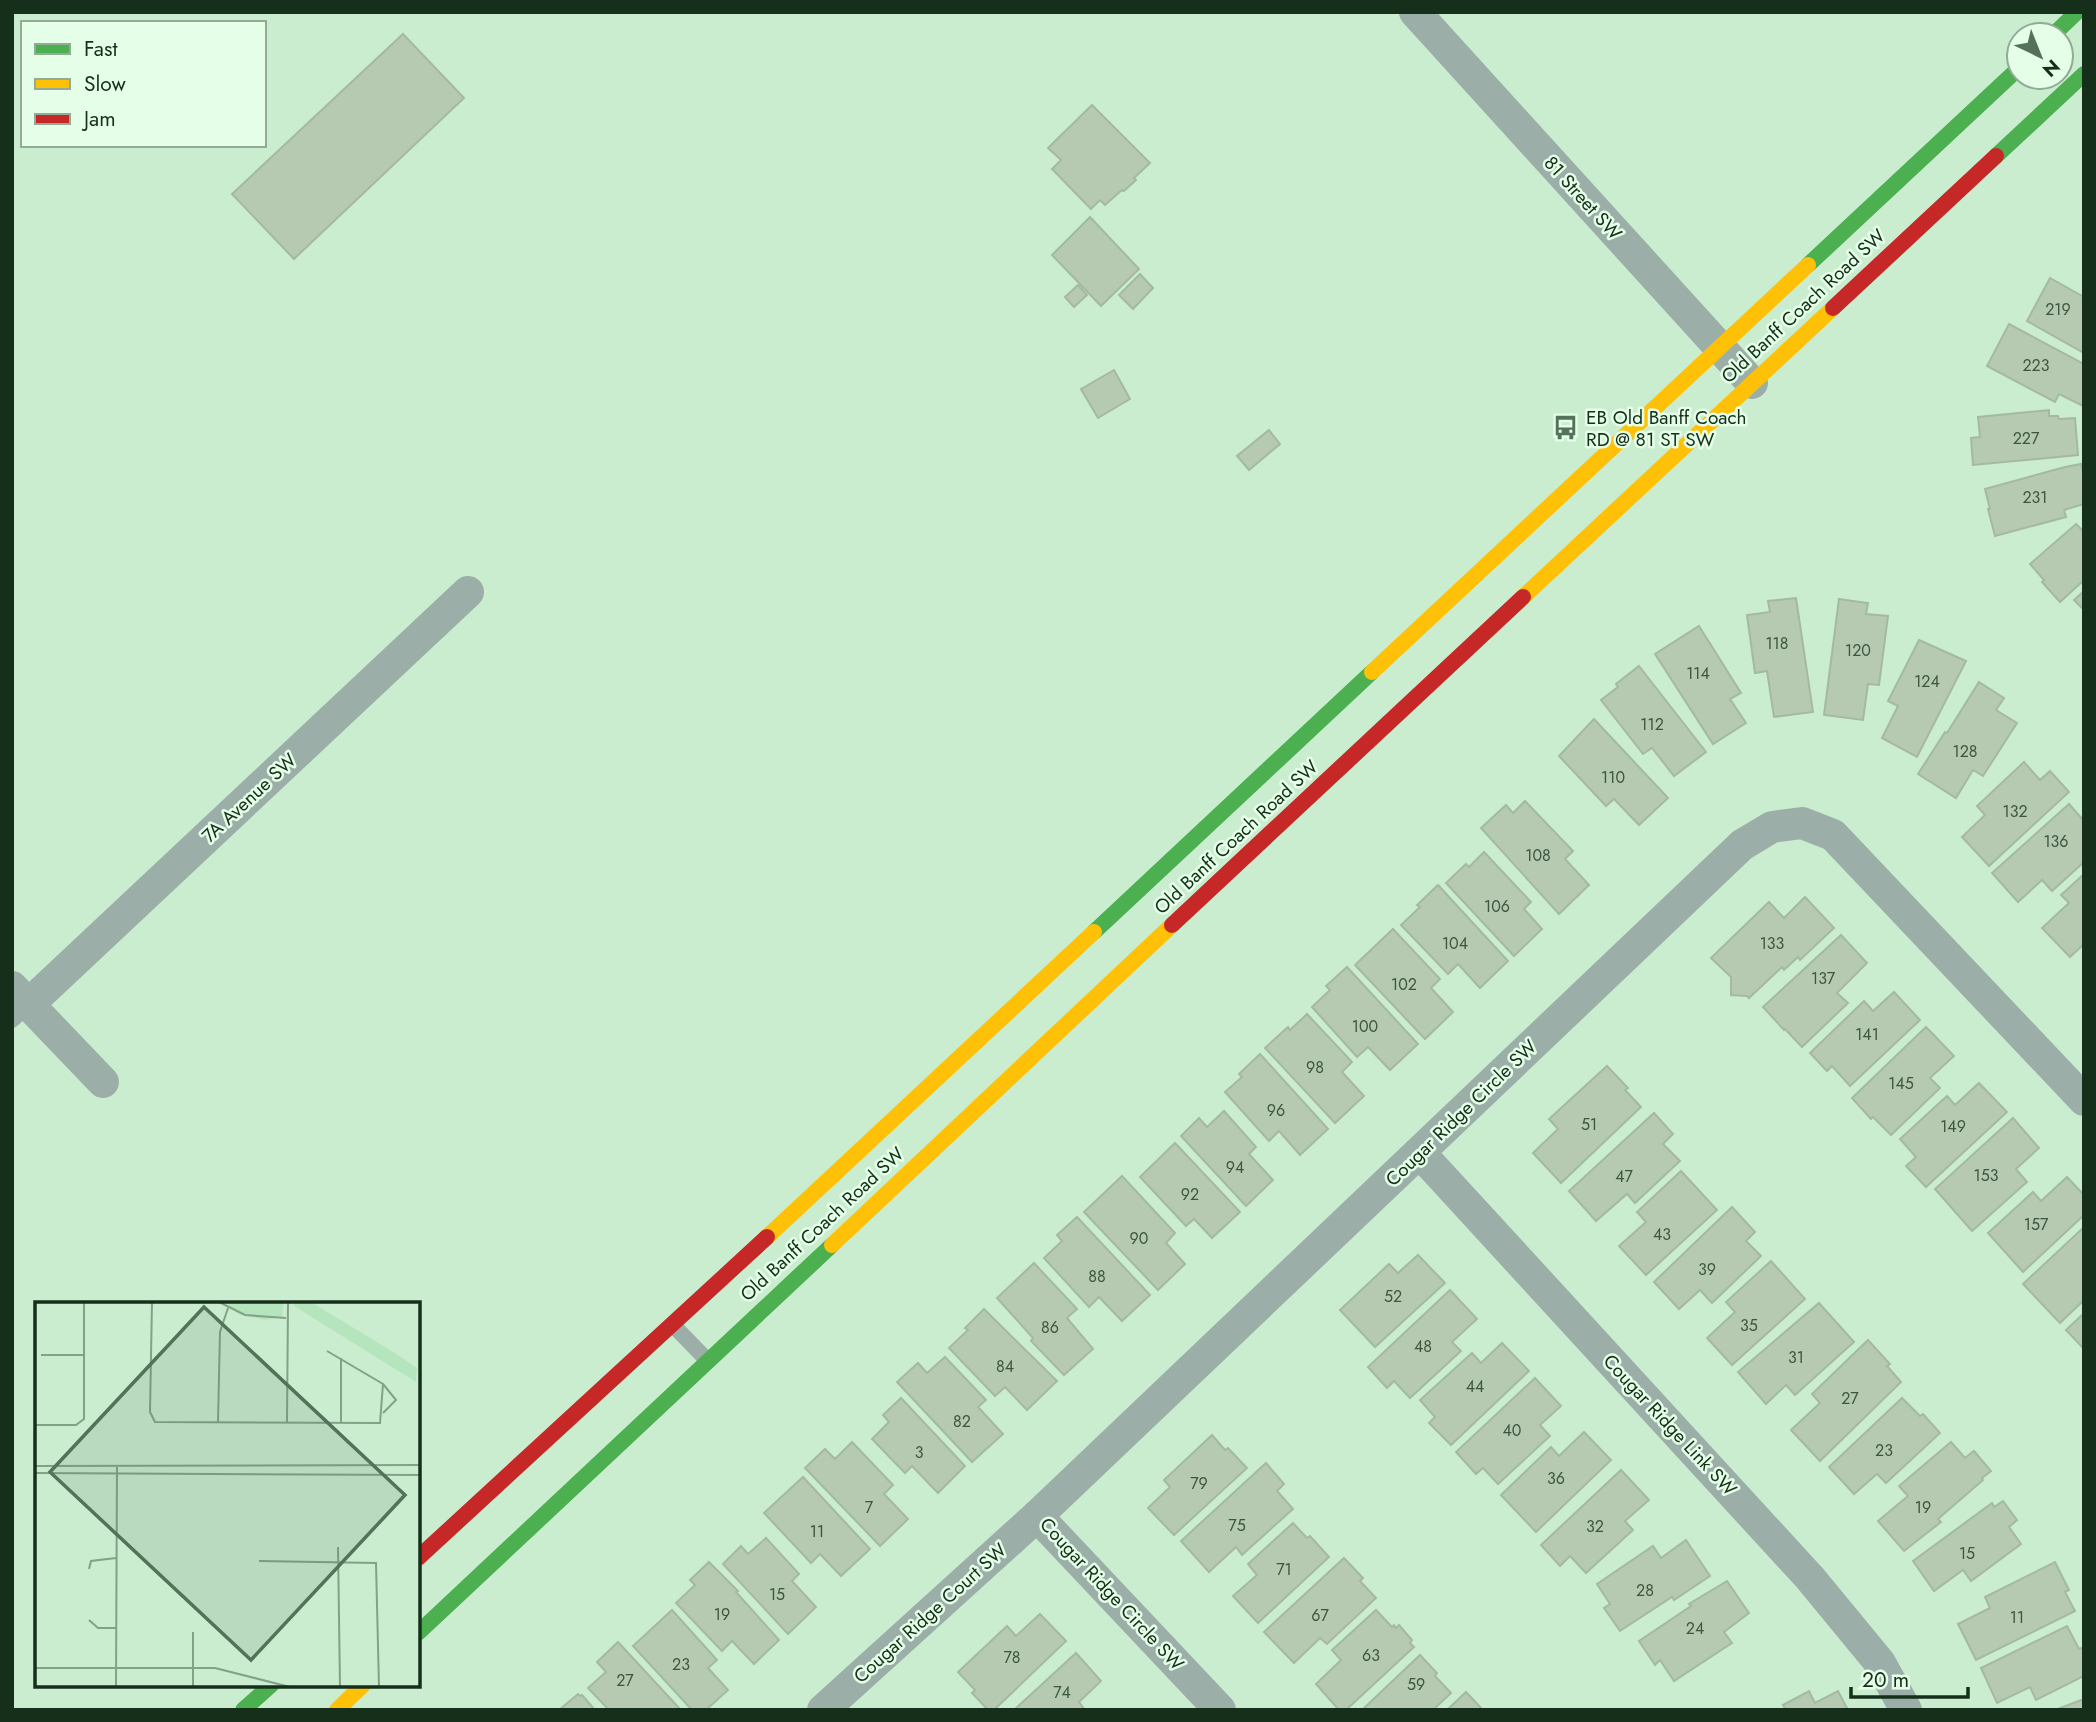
<svg xmlns="http://www.w3.org/2000/svg" width="2096" height="1722" font-family="Jost,sans-serif">
  <rect width="100%" height="100%" fill="#caedd0"/>
  <!-- building -->
  <g fill="#b5cab1" stroke="#a4baa0" stroke-width="2">
    <polygon points="403,34 464,98 294,259 232,194"/>
    <polygon points="1092,105 1150,163 1134,178 1136,180 1124,191 1122,190 1105,205 1100,200 1091,209 1052,169 1061,160 1048,148"/>
    <polygon points="1090,217 1139,269 1101,306 1052,255"/>
    <polygon points="1140,274 1153,288 1133,309 1119,295"/>
    <polygon points="2050,278 2084,297 2084,353 2027,321"/>
    <polygon points="1078,285 1087,295 1074,307 1065,297"/>
    <polygon points="2009,324 2084,364 2083,406 2059,394 2055,402 1987,366"/>
    <polygon points="1114,370 1130,399 1098,418 1081,389"/>
    <polygon points="2049,410 2049,416 2058,416 2059,419 2075,418 2078,455 1973,465 1971,438 1980,437 1978,417"/>
    <polygon points="1269,430 1280,444 1249,470 1237,456"/>
    <polygon points="2081,464 2084,475 2084,504 2064,510 2066,517 1995,536 1988,509 1990,509 1985,489 2065,467"/>
    <polygon points="2076,524 2082,530 2084,528 2084,580 2060,602 2042,582 2044,580 2030,564"/>
    <polygon points="2084,591 2084,610 2074,600"/>
    <polygon points="1796,598 1813,712 1774,717 1767,671 1755,673 1747,615 1770,612 1768,601"/>
    <polygon points="1839,599 1868,603 1866,614 1888,616 1879,685 1868,684 1863,720 1824,715"/>
    <polygon points="1699,626 1741,693 1730,699 1746,723 1713,744 1655,654"/>
    <polygon points="1919,640 1966,661 1917,757 1882,738 1898,706 1888,701"/>
    <polygon points="1639,666 1706,752 1674,776 1652,748 1643,754 1601,700 1618,687 1616,684"/>
    <polygon points="1979,682 2004,698 1996,710 2017,723 1983,776 1973,770 1956,798 1918,774 1945,732 1947,733"/>
    <polygon points="1594,719 1668,798 1639,825 1614,799 1606,806 1559,756"/>
    <polygon points="2024,762 2040,780 2050,771 2069,792 1989,866 1962,837 1985,815 1977,806"/>
    <polygon points="1525,801 1573,851 1565,859 1589,885 1559,914 1481,828 1506,805 1513,813"/>
    <polygon points="2069,804 2084,821 2084,862 2052,891 2042,880 2018,902 1992,873"/>
    <polygon points="1484,852 1531,902 1524,909 1542,929 1514,956 1446,883 1466,864 1469,867"/>
    <polygon points="2084,874 2084,944 2070,957 2042,928 2069,903 2061,895"/>
    <polygon points="1438,885 1508,961 1480,988 1458,964 1448,974 1401,925 1420,907 1417,905"/>
    <polygon points="1805,897 1834,928 1800,960 1798,957 1784,970 1782,967 1749,998 1747,996 1731,995 1731,977 1711,958 1769,902 1784,918"/>
    <polygon points="1393,929 1440,979 1431,988 1453,1012 1425,1039 1355,965"/>
    <polygon points="1841,935 1867,963 1837,993 1848,1003 1802,1047 1785,1029 1784,1030 1763,1007"/>
    <polygon points="1347,967 1418,1044 1390,1070 1368,1047 1357,1057 1312,1007 1330,990 1326,986"/>
    <polygon points="1894,992 1920,1020 1850,1086 1832,1066 1827,1071 1810,1053 1864,1001 1873,1011"/>
    <polygon points="1307,1014 1352,1062 1342,1072 1364,1096 1335,1123 1265,1048 1288,1027 1290,1030"/>
    <polygon points="1926,1027 1954,1056 1930,1078 1940,1088 1891,1135 1873,1117 1871,1119 1852,1098"/>
    <polygon points="1260,1054 1328,1129 1300,1155 1279,1131 1269,1141 1225,1092 1242,1077 1239,1074"/>
    <polygon points="1607,1066 1628,1088 1625,1090 1641,1107 1561,1183 1533,1153 1558,1129 1549,1119"/>
    <polygon points="1979,1083 2007,1112 1926,1187 1906,1166 1916,1157 1900,1139 1947,1096 1955,1105"/>
    <polygon points="1224,1111 1256,1147 1249,1154 1273,1180 1246,1206 1181,1136 1199,1118 1207,1127"/>
    <polygon points="1654,1113 1673,1134 1663,1144 1680,1161 1635,1203 1627,1194 1596,1221 1569,1191"/>
    <polygon points="2013,1118 2039,1148 2016,1169 2027,1182 1972,1231 1935,1189"/>
    <polygon points="1175,1143 1240,1212 1212,1238 1194,1219 1186,1226 1140,1177"/>
    <polygon points="1681,1171 1717,1210 1646,1275 1619,1246 1646,1222 1637,1212"/>
    <polygon points="1122,1176 1175,1233 1166,1243 1185,1264 1158,1290 1084,1212"/>
    <polygon points="2067,1177 2084,1195 2084,1215 2023,1272 1988,1233 2033,1192 2041,1201"/>
    <polygon points="1732,1207 1755,1232 1746,1241 1761,1256 1712,1303 1700,1290 1679,1309 1654,1282"/>
    <polygon points="1077,1217 1150,1295 1122,1321 1099,1297 1089,1307 1044,1258 1062,1241 1057,1235"/>
    <polygon points="2084,1227 2084,1300 2060,1323 2023,1284"/>
    <polygon points="1418,1255 1445,1283 1375,1347 1340,1310 1389,1264 1398,1273"/>
    <polygon points="1771,1261 1805,1299 1732,1365 1707,1338 1735,1312 1726,1302"/>
    <polygon points="1034,1263 1077,1309 1067,1318 1093,1349 1064,1375 1031,1341 1033,1338 997,1298"/>
    <polygon points="1450,1290 1477,1319 1452,1342 1461,1351 1410,1398 1394,1381 1387,1388 1368,1367"/>
    <polygon points="1819,1303 1854,1342 1795,1395 1786,1385 1766,1404 1738,1372"/>
    <polygon points="984,1309 1057,1381 1027,1410 1005,1387 995,1396 949,1348 968,1330 965,1328"/>
    <polygon points="2084,1313 2084,1349 2066,1330"/>
    <polygon points="1868,1340 1890,1364 1887,1366 1901,1382 1820,1461 1791,1430 1820,1403 1812,1394"/>
    <polygon points="1502,1343 1529,1371 1451,1445 1429,1423 1435,1417 1420,1400 1472,1353 1481,1363"/>
    <polygon points="945,1357 986,1400 978,1407 1003,1434 972,1462 897,1382 918,1363 927,1373"/>
    <polygon points="1535,1378 1561,1406 1540,1425 1550,1436 1498,1484 1483,1468 1476,1474 1456,1452"/>
    <polygon points="901,1398 965,1466 938,1493 912,1466 905,1473 872,1439 889,1422 883,1415"/>
    <polygon points="1902,1398 1920,1416 1923,1414 1940,1433 1886,1483 1877,1474 1854,1494 1829,1467"/>
    <polygon points="1584,1432 1611,1460 1536,1532 1501,1495 1551,1447 1559,1456"/>
    <polygon points="1212,1435 1225,1450 1228,1448 1247,1468 1174,1535 1148,1508 1170,1487 1164,1480"/>
    <polygon points="852,1442 893,1485 884,1494 908,1519 880,1546 805,1468 825,1449 835,1459"/>
    <polygon points="1951,1442 1965,1458 1974,1451 1991,1471 1982,1478 1983,1480 1938,1519 1941,1522 1904,1551 1878,1521 1908,1496 1899,1486"/>
    <polygon points="1266,1463 1284,1484 1277,1491 1293,1509 1242,1555 1236,1547 1209,1572 1181,1541"/>
    <polygon points="1621,1470 1649,1500 1625,1521 1633,1530 1586,1573 1570,1556 1560,1566 1541,1545"/>
    <polygon points="803,1477 870,1549 841,1576 820,1554 811,1563 764,1513"/>
    <polygon points="2003,1501 2017,1520 2009,1527 2021,1544 1971,1581 1963,1570 1934,1591 1913,1561 1992,1503 1994,1507"/>
    <polygon points="1293,1523 1307,1538 1310,1536 1329,1557 1258,1623 1233,1596 1257,1575 1248,1564"/>
    <polygon points="766,1538 799,1574 792,1581 816,1607 788,1634 723,1564 741,1546 748,1554"/>
    <polygon points="1686,1540 1710,1576 1674,1600 1672,1597 1620,1631 1604,1608 1610,1604 1597,1584 1653,1546 1661,1558"/>
    <polygon points="1344,1558 1363,1578 1360,1581 1376,1598 1327,1644 1320,1638 1294,1663 1264,1632"/>
    <polygon points="709,1562 738,1591 736,1592 779,1640 754,1664 732,1641 722,1651 676,1603 695,1585 690,1580"/>
    <polygon points="2055,1562 2069,1590 2065,1592 2075,1611 1976,1660 1958,1624 1990,1608 1985,1597"/>
    <polygon points="1727,1581 1749,1613 1724,1632 1732,1643 1674,1681 1660,1660 1655,1665 1639,1641 1691,1606 1689,1604"/>
    <polygon points="672,1610 717,1660 708,1668 728,1690 706,1710 692,1710 633,1646"/>
    <polygon points="1376,1610 1392,1627 1394,1625 1396,1628 1399,1625 1412,1640 1410,1643 1414,1647 1346,1710 1339,1710 1316,1684 1341,1660 1332,1650"/>
    <polygon points="1040,1614 1066,1641 994,1710 988,1710 972,1693 975,1690 958,1672 1007,1626 1016,1636"/>
    <polygon points="2067,1626 2079,1649 2084,1647 2084,1676 2036,1700 2030,1687 1997,1703 1981,1668"/>
    <polygon points="618,1642 681,1710 609,1710 588,1688 606,1672 597,1662"/>
    <polygon points="1076,1653 1101,1681 1079,1702 1085,1710 1014,1710"/>
    <polygon points="1420,1655 1437,1673 1435,1676 1451,1693 1433,1710 1362,1710"/>
    <polygon points="1809,1691 1815,1703 1838,1691 1848,1710 1786,1710 1783,1705"/>
    <polygon points="1466,1692 1483,1710 1447,1710"/>
    <polygon points="578,1694 580,1696 582,1695 595,1710 559,1710"/>
    <polygon points="2084,1699 2084,1710 2055,1710"/>
  </g>
  <g fill="none" stroke-linecap="round" stroke-linejoin="round">
    <!-- lane -->
    <g stroke="#9bafa8" stroke-width="16">
      <polyline points="12,1020 29,1004"/>
      <polyline points="673,1325 707,1360"/>
    </g>
    <!-- street -->
    <g stroke="#9bafa8" stroke-width="32">
      <polyline points="1415,12 1752,383"/>
      <polyline points="12,987 103,1082"/>
      <polyline points="29,1004 468,592"/>
      <polyline points="1420,1153 1810,1578 1880,1663 1906,1710"/>
      <polyline points="1037,1516 1220,1710"/>
      <polyline points="823,1710 1037,1516 1742,845 1772,827 1802,823 1833,835 2084,1100"/>
    </g>
    <!-- fast -->
    <g stroke="#4caf50" stroke-width="16">
      <polyline points="2053,35 2077,12"/>
      <polyline points="1996,156 2084,74"/>
      <polyline points="1808,265 2019,68"/>
      <polyline points="1094,932 1372,672"/>
      <polyline points="418,1633 832,1245"/>
      <polyline points="243,1710 271,1685"/>
    </g>
    <!-- slow -->
    <g stroke="#ffc107" stroke-width="16">
      <polyline points="1523,597 1833,308"/>
      <polyline points="1372,672 1808,265"/>
      <polyline points="767,1237 1094,932"/>
      <polyline points="832,1245 1172,925"/>
      <polyline points="337,1710 363,1685"/>
    </g>
    <!-- jam -->
    <g stroke="#c62828" stroke-width="16">
      <polyline points="1833,308 1996,156"/>
      <polyline points="1172,925 1523,597"/>
      <polyline points="418,1558 767,1237"/>
    </g>
  </g>
  <!-- icons -->
  <defs>
    <symbol id="bus-bare" viewBox="-9 -9 18 18"><path d="M-5-6H5V4H4V6H2V4H-2V6H-4V4H-5ZM-3.5-4V0h7V-4ZM-3.5 1.2v1.5H-2V1.2ZM2 1.2v1.5H3.5V1.2Z" fill="#54725a" stroke="#e5fee8" stroke-width="2.5" paint-order="stroke"/></symbol>
  </defs>
  <g fill-rule="evenodd">
    <use href="#bus-bare" x="1548" y="410" width="35" height="35"/>
  </g>
  <g text-anchor="middle" dominant-baseline="central" stroke-width="5" stroke-linejoin="round" paint-order="stroke">
    <!-- number labels -->
    <g font-size="16" fill="#3d5640">
      <text x="2058" y="309">219</text>
      <text x="2036" y="365">223</text>
      <text x="2026" y="438">227</text>
      <text x="2035" y="497">231</text>
      <text x="1777" y="643">118</text>
      <text x="1858" y="650">120</text>
      <text x="1698" y="673">114</text>
      <text x="1927" y="681">124</text>
      <text x="1652" y="724">112</text>
      <text x="1965" y="751">128</text>
      <text x="1613" y="777">110</text>
      <text x="2015" y="811">132</text>
      <text x="2056" y="841">136</text>
      <text x="1538" y="855">108</text>
      <text x="1497" y="906">106</text>
      <text x="1455" y="943">104</text>
      <text x="1772" y="943">133</text>
      <text x="1823" y="978">137</text>
      <text x="1404" y="984">102</text>
      <text x="1365" y="1026">100</text>
      <text x="1867" y="1034">141</text>
      <text x="1315" y="1067">98</text>
      <text x="1901" y="1083">145</text>
      <text x="1276" y="1110">96</text>
      <text x="1589" y="1124">51</text>
      <text x="1953" y="1126">149</text>
      <text x="1235" y="1167">94</text>
      <text x="1986" y="1175">153</text>
      <text x="1624" y="1176">47</text>
      <text x="1190" y="1194">92</text>
      <text x="2036" y="1224">157</text>
      <text x="1662" y="1234">43</text>
      <text x="1139" y="1238">90</text>
      <text x="1707" y="1269">39</text>
      <text x="1097" y="1276">88</text>
      <text x="1393" y="1296">52</text>
      <text x="1749" y="1325">35</text>
      <text x="1050" y="1327">86</text>
      <text x="1423" y="1346">48</text>
      <text x="1796" y="1357">31</text>
      <text x="1005" y="1366">84</text>
      <text x="1475" y="1386">44</text>
      <text x="1850" y="1398">27</text>
      <text x="962" y="1421">82</text>
      <text x="1512" y="1430">40</text>
      <text x="1884" y="1450">23</text>
      <text x="919" y="1452">3</text>
      <text x="1556" y="1478">36</text>
      <text x="1199" y="1483">79</text>
      <text x="869" y="1507">7</text>
      <text x="1923" y="1507">19</text>
      <text x="1237" y="1525">75</text>
      <text x="1595" y="1526">32</text>
      <text x="817" y="1531">11</text>
      <text x="1967" y="1553">15</text>
      <text x="1284" y="1569">71</text>
      <text x="1645" y="1590">28</text>
      <text x="777" y="1594">15</text>
      <text x="722" y="1614">19</text>
      <text x="1320" y="1615">67</text>
      <text x="2017" y="1617">11</text>
      <text x="1695" y="1628">24</text>
      <text x="1371" y="1655">63</text>
      <text x="1012" y="1657">78</text>
      <text x="681" y="1664">23</text>
      <text x="625" y="1680">27</text>
      <text x="1416" y="1684">59</text>
      <text x="1062" y="1692">74</text>
    </g>
    <!-- street labels -->
    <g font-size="19" fill="#152f1b" stroke="#e5fee8">
      <text transform="translate(1583 198) rotate(48)">81 Street SW</text>
      <text transform="translate(1803 306) rotate(-43)">Old Banff Coach Road SW</text>
      <text transform="translate(249 798) rotate(-43)">7A Avenue SW</text>
      <text transform="translate(1236 837) rotate(-43)">Old Banff Coach Road SW</text>
      <text transform="translate(1461 1113) rotate(-44)">Cougar Ridge Circle SW</text>
      <text transform="translate(822 1224) rotate(-43)">Old Banff Coach Road SW</text>
      <text transform="translate(1670 1425) rotate(47)">Cougar Ridge Link SW</text>
      <text transform="translate(1112 1594) rotate(47)">Cougar Ridge Circle SW</text>
      <text transform="translate(930 1613) rotate(-42)">Cougar Ridge Court SW</text>
    </g>
    <!-- poi labels -->
    <g font-size="19" fill="#152f1b" stroke="#e5fee8" text-anchor="start">
      <text x="1586" y="417">EB Old Banff Coach<tspan x="1586" dy="22">RD @ 81 ST SW</tspan></text>
    </g>
  </g>
  <!-- overview -->
  <g transform="translate(35 1302)">
    <rect width="385" height="385" fill="#caedd0"/>
    <path d="M191,0H249L247,15L230,18L203,12ZM260,0H276L360,51L382,66L381,80L259,4Z" fill="#b5e5bd"/>
    <path fill="none" stroke="#82a188" stroke-width="2" d="M117,0L115,110L120,120L345,121L348,82L292,49M184,0L210,13L251,16M6,53H49M348,82L361,98L348,111M183,120L185,30L193,6M252,120L253,0M306,121V56M0,123H41L49,117V0M0,164L385,163M0,171L385,173M385,184V227M303,245L305,385M224,259L341,261L344,385M54,267L56,259L81,256M54,318L63,326H82M158,330V385M0,366H180L255,385M81,385L82,164"/>
    <path fill="#54725a" fill-opacity="0.15" stroke="#54725a" stroke-width="3.5" d="M169,5L370,193L216,358L15,170Z"/>
    <rect width="385" height="385" fill="none" stroke="#152f1b" stroke-width="3.5"/>
  </g>
  <!-- border -->
  <rect width="2096" height="1722" fill="none" stroke="#152f1b" stroke-width="28"/>
  <!-- legend -->
  <rect x="21" y="21" width="245" height="126" fill="#e5fee8" stroke="#92ab96" stroke-width="2"/>
  <rect x="35" y="44" width="35" height="10" fill="#4caf50" stroke="#92ab96" stroke-width="2"/>
  <text x="84" y="56" font-size="21" fill="#152f1b">Fast</text>
  <rect x="35" y="79" width="35" height="10" fill="#ffc107" stroke="#92ab96" stroke-width="2"/>
  <text x="84" y="91" font-size="21" fill="#152f1b">Slow</text>
  <rect x="35" y="114" width="35" height="10" fill="#c62828" stroke="#92ab96" stroke-width="2"/>
  <text x="84" y="126" font-size="21" fill="#152f1b">Jam</text>
  <!-- north arrow -->
  <g transform="translate(2040 56) rotate(137)"><circle r="33" fill="#e5fee8" stroke="#92ab96" stroke-width="2"/>
  <path d="M0-5L12 26L0 18L-12 26Z" fill="#54725a"/>
  <text y="-10" font-size="19" font-weight="bold" text-anchor="middle" fill="#152f1b">N</text>
  </g>
  <!-- scale -->
  <path d="M1851 1687v10h117v-10" fill="none" stroke="#152f1b" stroke-width="3.5"/>
  <text x="1862" y="1687" font-size="21" fill="#152f1b" stroke="#e5fee8" stroke-width="5" paint-order="stroke">20 m</text>
</svg>
